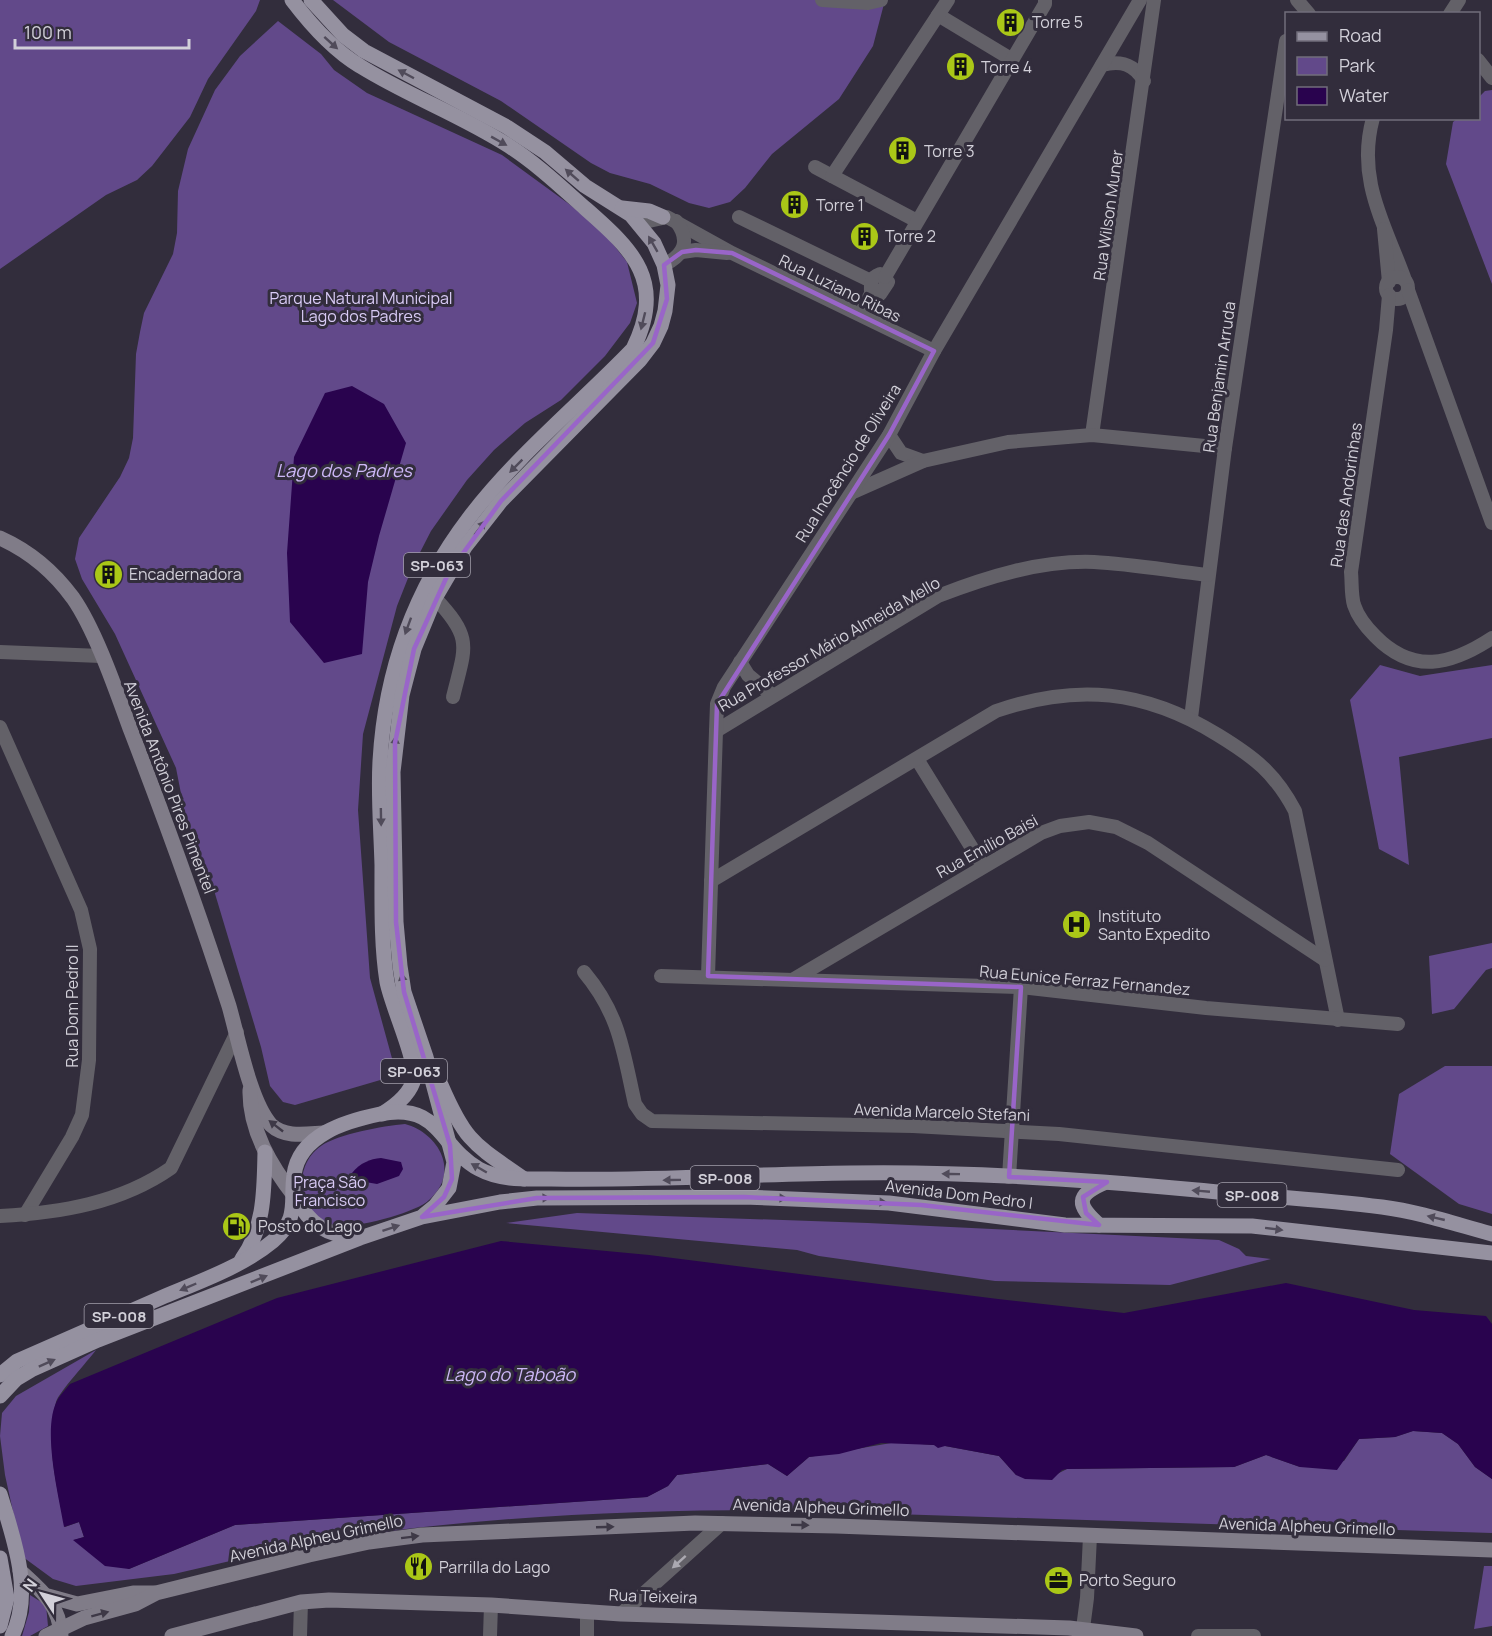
<svg xmlns="http://www.w3.org/2000/svg" width="1492" height="1636" font-family="Manrope,sans-serif">
  <rect width="100%" height="100%" fill="#322d3c"/>
  <!-- green -->
  <g fill="#62498a">
    <polygon points="0,0 260,0 256,11 208,79 190,117 152,166 137,180 106,195 0,269"/>
    <polygon points="333,0 885,0 873,46 839,99 772,154 745,188 730,202 709,208 689,203 650,184 610,173 591,163 501,101 389,42"/>
    <polygon points="278,21 321,54 334,70 367,93 502,155 569,204 602,230 627,262 637,303 630,323 605,356 561,400 525,423 494,450 467,480 431,531 412,568 397,606 363,734 358,810 370,978 393,1062 394,1076 295,1105 283,1102 270,1086 261,1047 213,887 196,848 184,809 176,768 115,634 82,579 75,559 79,538 120,477 129,458 133,438 136,354 140,332 144,313 173,254 177,233 178,191 188,149 215,90 240,56"/>
    <polygon points="1492,90 1492,284 1446,164 1453,122 1457,119 1478,118 1479,97 1485,91"/>
    <polygon points="1380,665 1420,676 1492,665 1492,738 1399,757 1409,865 1379,849 1350,700"/>
    <polygon points="1492,943 1492,968 1486,970 1454,1009 1432,1014 1429,956"/>
    <polygon points="1445,1066 1492,1066 1492,1214 1459,1204 1390,1154 1399,1094"/>
    <path d="M405,1124C439,1133 461,1173 429,1200C416,1213 351,1230 334,1225C298,1215 291,1167 321,1146C338,1134 383,1126 405,1124Z"/>
    <polygon points="577,1213 868,1223 1219,1240 1239,1249 1246,1256 1271,1259 1170,1285 995,1281 819,1256 797,1250 506,1223"/>
    <path d="M96,1350C88,1361 59,1392 56,1402C45,1444 57,1486 65,1527L79,1522L84,1537L74,1540L129,1569L235,1525L647,1497L668,1486L677,1475L768,1464L787,1476L809,1457L897,1442L945,1446L999,1456L1016,1475L1057,1474L1067,1469L1234,1467L1266,1455L1300,1467L1344,1461L1359,1439L1395,1437L1413,1431L1442,1433L1458,1444L1475,1467L1492,1479V1533L770,1510C613,1510 456,1518 300,1544L299,1538V1545L174,1574L76,1586L53,1579L23,1557L5,1475L0,1436L2,1413L16,1396Z"/>
    <polygon points="1484,1566 1492,1566 1492,1626 1474,1629"/>
    <polygon points="30,1595 46,1605 48,1626 30,1636 22,1636 29,1612"/>
  </g>
  <!-- water -->
  <g fill="#29034e">
    <polygon points="352,386 384,404 406,443 379,536 368,582 362,654 324,663 290,622 287,553 294,457 325,393"/>
    <path d="M381,1158L401,1162L403,1169L399,1176L377,1184L354,1180L352,1173C360,1163 370,1159 381,1158Z"/>
    <path d="M501,1241L649,1255L998,1299L1124,1313L1286,1283L1414,1310L1486,1316L1492,1324V1479L1475,1467L1458,1444L1442,1433L1413,1431L1395,1437L1359,1439L1337,1470L1300,1467L1266,1455L1234,1467L1067,1469L1062,1470L1052,1480L1025,1479L1016,1475L999,1456L945,1446L938,1448L934,1445L881,1443L839,1454L809,1457L787,1476L768,1464L677,1475L668,1486L647,1497L235,1525L129,1569L105,1566L73,1540L84,1537L79,1522L64,1527C59,1496 41,1427 58,1399C61,1394 66,1389 70,1384L277,1298Z"/>
  </g>
  <g fill="none" stroke-linecap="round" stroke-linejoin="round">
    <!-- street -->
    <g stroke="#636168" stroke-width="14">
      <polyline points="822,0 868,3 881,0"/>
      <polyline points="1297,0 1309,14"/>
      <polyline points="1450,14 1459,0"/>
      <polyline points="938,15 1011,59"/>
      <polyline points="1478,60 1492,78"/>
      <path d="M1102,65C1121,60 1134,64 1144,81"/>
      <path d="M1373,118C1356,180 1385,224 1405,280"/>
      <polyline points="815,167 832,176"/>
      <polyline points="739,217 871,281"/>
      <polyline points="917,221 832,176 948,0"/>
      <polyline points="640,223 667,217 732,253 934,351"/>
      <polyline points="1384,229 1389,282"/>
      <polyline points="682,252 696,250 727,253"/>
      <path d="M664,265C684,255 691,241 676,221"/>
      <path d="M880,274L888,282L880,294L874,295L864,307C865,303 870,297 871,293C871,285 869,278 880,274Z"/>
      <polyline points="885,277 1045,4 1045,0"/>
      <circle cx="1397" cy="288" r="11"/>
      <polyline points="1408,290 1492,523"/>
      <path d="M1389,295L1386,330L1351,572C1352,582 1351,595 1354,605C1358,617 1366,627 1375,636C1413,675 1451,665 1492,638"/>
      <polyline points="889,435 901,453 923,461"/>
      <polyline points="1092,435 1154,0"/>
      <polyline points="853,492 923,461 1008,442 1092,435 1225,448"/>
      <path d="M435,598C474,639 465,647 453,697"/>
      <polyline points="0,652 101,656"/>
      <polyline points="740,662 748,675 772,695"/>
      <polyline points="1191,718 1225,448 1286,41"/>
      <polyline points="0,727 81,910 90,949 89,1060 82,1115 72,1137 25,1215"/>
      <path d="M716,731L938,596C987,577 1041,560 1094,562C1132,564 1171,571 1208,575"/>
      <polyline points="917,759 983,866"/>
      <path d="M711,881L996,711C1077,683 1145,690 1218,735C1254,757 1275,773 1295,811L1338,1020"/>
      <path d="M584,972C620,1015 623,1051 635,1104L642,1114L652,1121L913,1126L1059,1134L1398,1170"/>
      <polyline points="661,976 1021,987 1206,1008 1398,1024"/>
      <polyline points="708,976 716,731 717,704 724,687 889,435 934,351 1140,0"/>
      <polyline points="794,979 1041,833 1060,826 1089,822 1116,827 1148,843 1325,960"/>
      <polyline points="1009,1177 1021,987"/>
      <path d="M0,1216C60,1213 121,1203 171,1168L237,1032"/>
      <polyline points="621,1614 722,1523"/>
      <polyline points="300,1636 301,1602"/>
      <polyline points="490,1636 491,1605"/>
      <polyline points="587,1636 587,1611"/>
      <polyline points="1082,1636 1087,1598 1090,1536"/>
      <polyline points="1198,1636 1254,1636"/>
    </g>
    <!-- secondary -->
    <g stroke="#807c88" stroke-width="15">
      <path d="M0,538C29,551 54,572 73,598C96,631 117,693 131,731C166,822 199,913 229,1006C238,1037 250,1102 271,1125C285,1138 306,1134 323,1133"/>
      <path d="M250,1090C249,1130 271,1166 295,1197"/>
      <path d="M20,1571C41,1590 60,1605 61,1636"/>
      <polyline points="48,1596 77,1604 133,1593 154,1593"/>
      <polyline points="46,1636 84,1618 135,1604 156,1593 309,1555 369,1542 422,1535 695,1523 836,1526 1492,1550"/>
      <polyline points="172,1636 301,1602 329,1600 491,1605 621,1614 1069,1628 1136,1636"/>
    </g>
    <!-- primary -->
    <g stroke="#9591a0" stroke-width="15">
      <path d="M292,0C311,25 333,50 360,66C408,96 461,115 509,146C537,164 561,187 586,209C634,251 666,282 633,349C579,405 516,456 469,518C415,589 385,672 380,761C378,795 381,830 382,865C382,904 381,944 387,982C392,1007 416,1058 414,1078C411,1094 395,1106 382,1114"/>
      <polyline points="311,0 343,35 364,51 507,127 545,152 585,186 631,215 654,243 664,265 668,285 665,311 661,326 653,343 640,360 501,501 465,547 435,598 414,649 402,695 393,772 396,922 400,966 404,992 426,1057 454,1162 449,1188 435,1206 424,1215"/>
      <polyline points="622,208 649,211 663,217"/>
      <path d="M441,1085C466,1143 474,1144 524,1179"/>
      <path d="M295,1197C310,1225 326,1235 358,1238"/>
      <path d="M1099,1225C1077,1205 1075,1196 1104,1183"/>
      <path d="M242,1259C265,1227 264,1189 265,1152"/>
      <path d="M0,1375L17,1361C66,1339 116,1318 165,1296C201,1281 243,1266 273,1241C300,1218 290,1202 294,1175C299,1135 346,1121 380,1114C440,1102 439,1147 479,1169C501,1181 527,1179 551,1179C651,1181 750,1174 850,1173C966,1171 1082,1179 1197,1190C1258,1196 1321,1199 1382,1207C1420,1212 1455,1224 1492,1234"/>
      <polyline points="0,1396 16,1379 31,1370 98,1340 360,1238 422,1217 500,1202 537,1198 744,1197 889,1203 1065,1225 1252,1226 1492,1253"/>
      <path d="M0,1494C13,1537 34,1592 12,1636"/>
      <polyline points="0,1558 7,1598 0,1626"/>
    </g>
  </g>
  <!-- one-way arrows -->
  <defs><path id="oneway-solid" d="M-6-.8H1V-3.2L6.5 0L1 3.2V.8H-6Z" transform="scale(1.5)"/></defs>
  <g fill="#504b5a">
    <use href="#oneway-solid" transform="translate(331 43) rotate(42)"/>
    <use href="#oneway-solid" transform="translate(406 74) rotate(-152)"/>
    <use href="#oneway-solid" transform="translate(499 141) rotate(29)"/>
    <use href="#oneway-solid" transform="translate(572 175) rotate(-139)"/>
    <use href="#oneway-solid" transform="translate(653 244) rotate(-120)"/>
    <use href="#oneway-solid" transform="translate(643 321) rotate(104)"/>
    <use href="#oneway-solid" transform="translate(516 466) rotate(135)"/>
    <use href="#oneway-solid" transform="translate(480 528) rotate(-52)"/>
    <use href="#oneway-solid" transform="translate(408 626) rotate(110)"/>
    <use href="#oneway-solid" transform="translate(395 745) rotate(-85)"/>
    <use href="#oneway-solid" transform="translate(381 817) rotate(89)"/>
    <use href="#oneway-solid" transform="translate(403 982) rotate(-99)"/>
    <use href="#oneway-solid" transform="translate(479 1168) rotate(-150)"/>
    <use href="#oneway-solid" transform="translate(951 1174) rotate(-179)"/>
    <use href="#oneway-solid" transform="translate(672 1180) rotate(179)"/>
    <use href="#oneway-solid" transform="translate(1201 1191) rotate(-175)"/>
    <use href="#oneway-solid" transform="translate(541 1198) rotate(-2)"/>
    <use href="#oneway-solid" transform="translate(778 1198) rotate(2)"/>
    <use href="#oneway-solid" transform="translate(878 1202) rotate(3)"/>
    <use href="#oneway-solid" transform="translate(1436 1218) rotate(-167)"/>
    <use href="#oneway-solid" transform="translate(391 1228) rotate(-18)"/>
    <use href="#oneway-solid" transform="translate(1274 1229) rotate(7)"/>
    <use href="#oneway-solid" transform="translate(259 1279) rotate(-22)"/>
    <use href="#oneway-solid" transform="translate(188 1287) rotate(157)"/>
    <use href="#oneway-solid" transform="translate(47 1363) rotate(-24)"/>
  </g>
  <g fill="#3e3947">
    <use href="#oneway-solid" transform="translate(276 1126) rotate(-142)"/>
    <use href="#oneway-solid" transform="translate(800 1525) rotate(1)"/>
    <use href="#oneway-solid" transform="translate(605 1527) rotate(-2)"/>
    <use href="#oneway-solid" transform="translate(410 1537) rotate(-7)"/>
    <use href="#oneway-solid" transform="translate(100 1614) rotate(-15)"/>
  </g>
  <use fill="#aba9b1" href="#oneway-solid" transform="translate(679 1562) rotate(138)"/>
  <!-- marked area -->
  <path fill="none" stroke="#9965c8" stroke-width="4.5" stroke-linejoin="round" d="M696,250L732,253L934,351L889,435L717,704L708,976L1021,987L1009,1177L1107,1182L1083,1197L1086,1213L1099,1225L921,1205L744,1197L537,1198L422,1217L444,1197L452,1179L450,1145L404,992L396,922L395,743L414,649L448,574L501,501L653,343L667,299L664,265L682,252Z"/>
  <!-- icons -->
  <defs>
    <symbol id="building-disc" viewBox="-11 -11 22 22"><circle r="9.5" fill="#aac717" stroke="#322d3c"/><path d="M-4-6H4V6H1V3H-1V6H-4ZM-2.5-4.3h1.7v1.8h-1.7ZM.8-4.3h1.7v1.8H.8ZM-2.5-1h1.7V.8h-1.7ZM.8-1h1.7V.8H.8Z" fill="#111"/></symbol>
    <symbol id="hospital-disc" viewBox="-11 -11 22 22"><circle r="9.5" fill="#aac717" stroke="#322d3c"/><path d="M-5-5h3v3.5h4V-5h3V5h-3V1.5h-4V5h-3Z" fill="#111"/></symbol>
    <symbol id="fuel-disc" viewBox="-11 -11 22 22"><circle r="9.5" fill="#aac717" stroke="#322d3c"/><path d="M-5.5-6h7V0h2V4h1.3V-2.5L3-4.5l.8-.8L6-3V5H2.5V1h-1V6h-7ZM-4.2-4.7v3.2H.2V-4.7Z" fill="#111"/></symbol>
    <symbol id="restaurant-disc" viewBox="-11 -11 22 22"><circle r="9.5" fill="#aac717" stroke="#322d3c"/><path d="M-5-6h1v4h1v-4h1v4h1v-4h1v5L-1.5 .5V6h-2V.5L-5-1ZM5-6V6H3V1.5H1.5Q1.5-4 5-6Z" fill="#111"/></symbol>
    <symbol id="office-disc" viewBox="-11 -11 22 22"><circle r="9.5" fill="#aac717" stroke="#322d3c"/><path d="M-6-3h4V-5.5h4V-3h4V5H-6ZM-1-4.5V-3h2v-1.5ZM-6 0V1H6V0Z" fill="#111"/></symbol>
  </defs>
  <g fill-rule="evenodd">
    <use href="#building-disc" x="994" y="6" width="33" height="33"/>
    <use href="#building-disc" x="944" y="50" width="33" height="33"/>
    <use href="#building-disc" x="886" y="134" width="33" height="33"/>
    <use href="#building-disc" x="778" y="188" width="33" height="33"/>
    <use href="#building-disc" x="848" y="220" width="33" height="33"/>
    <use href="#building-disc" x="92" y="558" width="33" height="33"/>
    <use href="#hospital-disc" x="1060" y="908" width="33" height="33"/>
    <use href="#fuel-disc" x="220" y="1210" width="33" height="33"/>
    <use href="#restaurant-disc" x="402" y="1550" width="33" height="33"/>
    <use href="#office-disc" x="1042" y="1564" width="33" height="33"/>
  </g>
  <g text-anchor="middle" dominant-baseline="central" stroke-width="6" stroke-linejoin="round" paint-order="stroke">
    <!-- shield labels -->
    <g fill="#322d3c" stroke="#a29faa" stroke-width="1.5">
      <rect x="404" y="553" width="66" height="24" rx="4.5"/>
      <rect x="381" y="1059" width="66" height="24" rx="4.5"/>
      <rect x="690.5" y="1166" width="69" height="24" rx="4.5"/>
      <rect x="1217.5" y="1183" width="69" height="24" rx="4.5"/>
      <rect x="84.5" y="1304" width="69" height="24" rx="4.5"/>
    </g>
    <g font-size="15" font-weight="bold" fill="#d2d0d9">
      <text x="437" y="565">SP-063</text>
      <text x="414" y="1071">SP-063</text>
      <text x="725" y="1178">SP-008</text>
      <text x="1252" y="1195">SP-008</text>
      <text x="119" y="1316">SP-008</text>
    </g>
    <!-- poi labels -->
    <g font-size="16" fill="#d2d0d9" stroke="#322d3c" text-anchor="start">
      <text x="1032" y="22">Torre 5</text>
      <text x="981" y="67">Torre 4</text>
      <text x="924" y="151">Torre 3</text>
      <text x="816" y="205">Torre 1</text>
      <text x="885" y="236">Torre 2</text>
      <text x="129" y="574">Encadernadora</text>
      <text x="1098" y="916">Instituto<tspan x="1098" dy="18">Santo Expedito</tspan></text>
      <text x="258" y="1226">Posto do Lago</text>
      <text x="439" y="1567">Parrilla do Lago</text>
      <text x="1079" y="1580">Porto Seguro</text>
    </g>
    <!-- street labels -->
    <g font-size="16" fill="#d2d0d9" stroke="#322d3c">
      <text transform="translate(1108 215) rotate(-82)">Rua Wilson Muner</text>
      <text transform="translate(840 288) rotate(26)">Rua Luziano Ribas</text>
      <text transform="translate(1219 377) rotate(-82)">Rua Benjamin Arruda</text>
      <text transform="translate(848 463) rotate(-58)">Rua Inocêncio de Oliveira</text>
      <text transform="translate(1346 495) rotate(-82)">Rua das Andorinhas</text>
      <text transform="translate(829 644) rotate(-30)">Rua Professor Mário Almeida Mello</text>
      <text transform="translate(170 787) rotate(69)">Avenida Antônio Pires Pimentel</text>
      <text transform="translate(987 846) rotate(-29)">Rua Emílio Baisi</text>
      <text transform="translate(1085 980) rotate(5)">Rua Eunice Ferraz Fernandez</text>
      <text transform="translate(72 1006) rotate(-90)">Rua Dom Pedro II</text>
      <text transform="translate(942 1112) rotate(2)">Avenida Marcelo Stefani</text>
      <text transform="translate(959 1194) rotate(7)">Avenida Dom Pedro I</text>
      <text transform="translate(821 1507) rotate(2)">Avenida Alpheu Grimello</text>
      <text transform="translate(1307 1526) rotate(2)">Avenida Alpheu Grimello</text>
      <text transform="translate(316 1538) rotate(-12)">Avenida Alpheu Grimello</text>
      <text transform="translate(653 1596) rotate(2)">Rua Teixeira</text>
    </g>
    <!-- park labels -->
    <g font-size="16" fill="#d9cbf6" stroke="#322d3c">
      <text x="361" y="298">Parque Natural Municipal<tspan x="361" dy="18">Lago dos Padres</tspan></text>
      <text x="330" y="1182">Praça São<tspan x="330" dy="18">Francisco</tspan></text>
    </g>
    <!-- water labels -->
    <g font-size="18" font-style="italic" fill="#cdb7f7" stroke="#322d3c">
      <text x="344" y="470">Lago dos Padres</text>
      <text x="510" y="1374">Lago do Taboão</text>
    </g>
  </g>
  <!-- legend -->
  <rect x="1285" y="12" width="195" height="108" fill="#322d3c" stroke="#726e7b" stroke-width="1.5"/>
  <rect x="1297" y="32" width="30" height="9" fill="#9591a0" stroke="#726e7b" stroke-width="1.5"/>
  <text x="1339" y="42" font-size="18" fill="#d2d0d9">Road</text>
  <rect x="1297" y="57" width="30" height="18" fill="#62498a" stroke="#726e7b" stroke-width="1.5"/>
  <text x="1339" y="72" font-size="18" fill="#d2d0d9">Park</text>
  <rect x="1297" y="87" width="30" height="18" fill="#29034e" stroke="#726e7b" stroke-width="1.5"/>
  <text x="1339" y="102" font-size="18" fill="#d2d0d9">Water</text>
  <!-- north arrow -->
  <g transform="translate(42 1594) rotate(306)" stroke="#322d3c" stroke-width="4.5" paint-order="stroke">
  <path d="M0-4.5L10 22L0 15L-10 22Z" fill="#d2d0d9"/>
  <text y="-9" font-size="16" font-weight="bold" text-anchor="middle" fill="#d2d0d9">N</text>
  </g>
  <!-- scale -->
  <path d="M15 39v9h174v-9" fill="none" stroke="#d2d0d9" stroke-width="3"/>
  <text x="24" y="39" font-size="18" fill="#d2d0d9" stroke="#322d3c" stroke-width="4.5" paint-order="stroke">100 m</text>
</svg>
